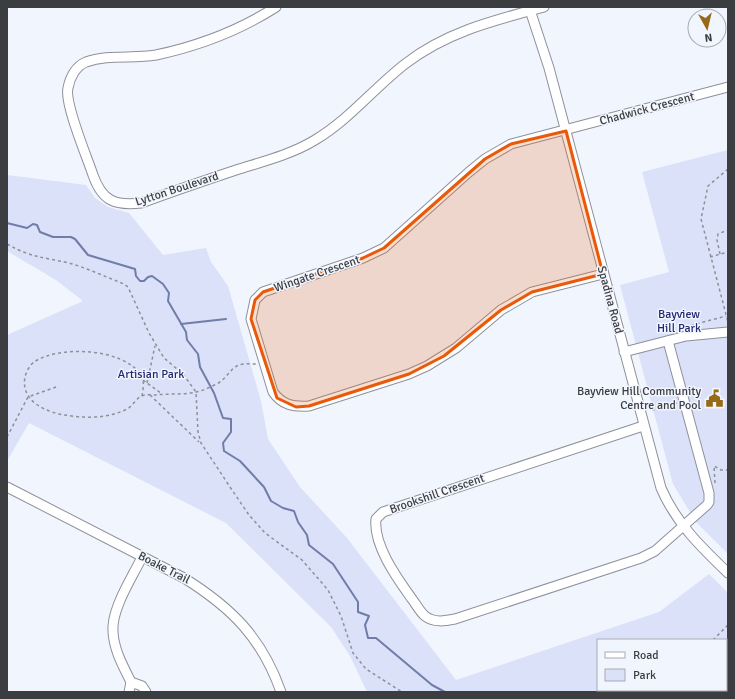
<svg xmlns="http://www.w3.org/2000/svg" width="735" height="699" font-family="Signika,sans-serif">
  <rect width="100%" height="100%" fill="#f1f5fe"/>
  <!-- green -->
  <g fill="#dae1f9" fill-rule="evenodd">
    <polygon points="728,150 728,554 696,522 673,484 620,285 669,272 642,172"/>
    <path d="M7,175L86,185L95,198L108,207L129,213L163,255L206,248L211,262L228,286L261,401L268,439L300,487L347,538L456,680L659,612L709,574L728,593V692H367L350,656L331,627L226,523L29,423L7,461V335L83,301L56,280L7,251ZM598,640H726V690H598Z"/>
  </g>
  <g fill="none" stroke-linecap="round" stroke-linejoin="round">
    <!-- stream -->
    <g stroke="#707da9" stroke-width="2">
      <polyline points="7,223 27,228 33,224 37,225 40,232 53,237 71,237 75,239 88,255 135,269 136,276 140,281 144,281 148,277 152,276 163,284 169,293 168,301 186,332 187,340 198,354 200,367 214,393 223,418 231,419 231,432 223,443 224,451 240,461 264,487 271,501 283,508 294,511 298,522 307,535 309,545 333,564 358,602 358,612 369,616 365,625 368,638 376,638 432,685 445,692"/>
      <polyline points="181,324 226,319"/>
    </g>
    <defs>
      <g id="minor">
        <path d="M276,7C240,30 198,46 156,55C133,59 108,54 86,62C76,66 70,77 68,88C64,103 87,157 93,175C102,201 115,206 141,203C174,191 206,180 239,169C265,161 292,154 315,140C349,120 374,88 405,64C446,32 495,20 544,7"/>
        <path d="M529,7L549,68L661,488C676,523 701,547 728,573"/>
        <path d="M603,274L532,292L501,310L456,348L427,366L409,374L309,406C293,407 282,405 273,392L251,319L255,300L263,292L363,258L384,248L469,172L485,159L511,144L728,87"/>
        <polyline points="624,352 686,336 728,332"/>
        <path d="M643,426L383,512L376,519C373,545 397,578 412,599C416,604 420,612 425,616C434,623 445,621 455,619L641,558L655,551L707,505L709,502V493L668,341"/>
        <path d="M7,487L184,578C232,608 262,638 281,692"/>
        <path d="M131,682C123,666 114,650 113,632C111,609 132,578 142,557"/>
        <polyline points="129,692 131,682 142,686 146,692"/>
      </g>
    </defs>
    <!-- minor casing -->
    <use href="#minor" stroke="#8e919a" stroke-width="11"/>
    <!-- path -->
    <g stroke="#8e9096" stroke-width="1.5" stroke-dasharray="3 3" stroke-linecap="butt">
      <polyline points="728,169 708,186 701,219 728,322"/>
      <path d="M7,244C32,258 43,257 69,263C87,268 106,277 124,284L128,287L149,333L164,358L183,374L196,392L198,432L201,443L230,487L249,515L265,533L302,560L328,590L341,616L353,653L366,669L402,692"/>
      <polyline points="720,254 717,240 718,234 728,230"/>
      <polyline points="710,257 728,252"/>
      <polyline points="685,327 726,316"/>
      <polyline points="143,380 162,394"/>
      <polyline points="147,383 155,346"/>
      <polyline points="150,395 199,442"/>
      <path d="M142,396C143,389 145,381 141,375C123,348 59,345 34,362C30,365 26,372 25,377C21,398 39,409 59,414C81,418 105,420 127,409C133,406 136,398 142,396C146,394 151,395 155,395C172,393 192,396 208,388C212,386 218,384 221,381C228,376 231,368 239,365C244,363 251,364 257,364"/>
      <polyline points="652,410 677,403"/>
      <polyline points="7,437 28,397 59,386"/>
      <polyline points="715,483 714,466 721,470 728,470"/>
      <polyline points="713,640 728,625"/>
      <polyline points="611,692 613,690"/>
    </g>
    <!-- minor -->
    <use href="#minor" stroke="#fff" stroke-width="9"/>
  </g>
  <!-- marked area -->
  <path fill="#e8590c" fill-opacity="0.2" stroke="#e8590c" stroke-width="3" stroke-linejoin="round" d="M566,131L603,274L532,292L501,310L444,356L409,374L309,406L296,407L277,398L251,319L255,300L263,292L363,258L384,248L485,159L511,144Z"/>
  <!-- icons -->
  <defs>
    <symbol id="civic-bare" viewBox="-9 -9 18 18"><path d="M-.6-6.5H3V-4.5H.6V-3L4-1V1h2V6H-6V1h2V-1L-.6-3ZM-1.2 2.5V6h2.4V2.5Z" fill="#966a18" stroke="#f1f5fe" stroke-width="2.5" paint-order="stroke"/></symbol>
  </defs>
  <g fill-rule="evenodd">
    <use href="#civic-bare" x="702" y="386" width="25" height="25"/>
  </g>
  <g text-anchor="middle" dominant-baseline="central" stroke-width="3" stroke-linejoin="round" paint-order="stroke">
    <!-- street labels -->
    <g font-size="12" fill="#3c3d41" stroke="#f1f5fe">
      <text transform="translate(647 109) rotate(-15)">Chadwick Crescent</text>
      <text transform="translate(177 189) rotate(-18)">Lytton Boulevard</text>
      <text transform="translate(317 274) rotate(-19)">Wingate Crescent</text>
      <text transform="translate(610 300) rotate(75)">Spadina Road</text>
      <text transform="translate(437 494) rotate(-19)">Brookshill Crescent</text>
      <text transform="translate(164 568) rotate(27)">Boake Trail</text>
    </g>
    <!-- park labels -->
    <g font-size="12" fill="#1f2a71" stroke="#f1f5fe">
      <text x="679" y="314">Bayview<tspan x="679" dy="14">Hill Park</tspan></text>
      <text x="151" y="374">Artisian Park</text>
    </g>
    <!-- poi labels -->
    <g font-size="12" fill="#3c3d41" stroke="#f1f5fe" text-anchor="end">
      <text x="701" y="391">Bayview Hill Community<tspan x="701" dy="14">Centre and Pool</tspan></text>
    </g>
  </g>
  <!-- border -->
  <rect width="735" height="699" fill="none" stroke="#3c3d41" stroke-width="16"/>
  <!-- legend -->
  <rect x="597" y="639" width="130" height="52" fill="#f1f5fe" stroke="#a9abb2"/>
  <rect x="605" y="652" width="20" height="6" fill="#ffffff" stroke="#a9abb2"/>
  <text x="633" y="659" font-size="12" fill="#3c3d41">Road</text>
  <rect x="605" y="669" width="20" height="12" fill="#dae1f9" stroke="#a9abb2"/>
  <text x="633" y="679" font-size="12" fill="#3c3d41">Park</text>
  <!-- north arrow -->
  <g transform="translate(707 28) rotate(172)"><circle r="19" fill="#f1f5fe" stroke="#a9abb2"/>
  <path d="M0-3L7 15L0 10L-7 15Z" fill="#966a18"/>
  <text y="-6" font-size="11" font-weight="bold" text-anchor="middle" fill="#3c3d41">N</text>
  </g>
</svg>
